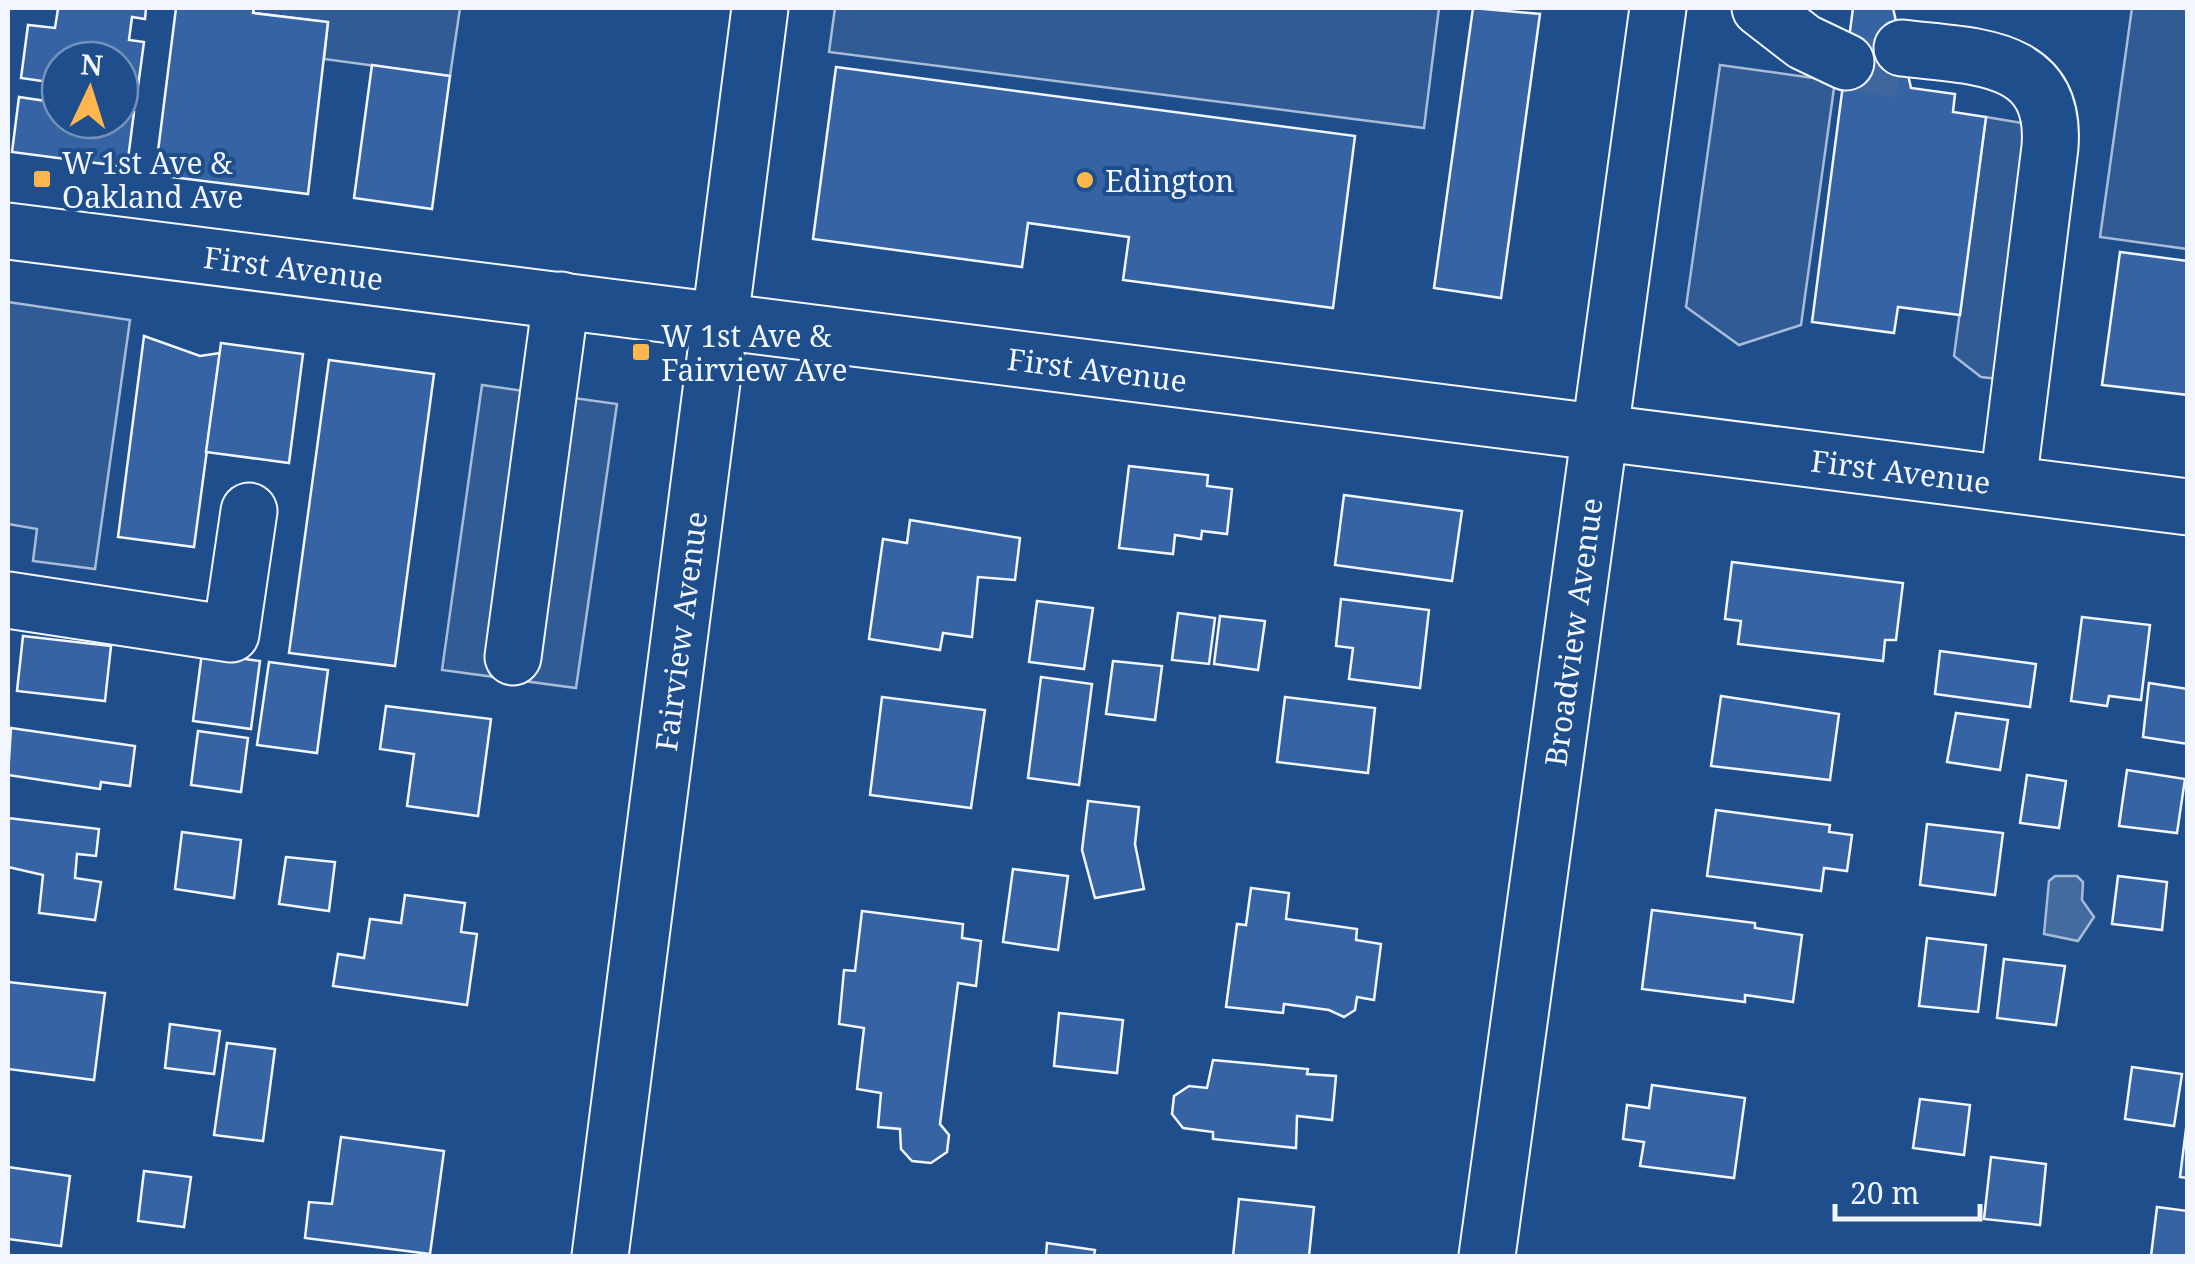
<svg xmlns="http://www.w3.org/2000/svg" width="2195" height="1264" font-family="'Noto Serif',serif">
  <rect width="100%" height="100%" fill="#1f4e8c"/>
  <!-- built -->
  <g fill="#305b95" stroke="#a8bbd7" stroke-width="2.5">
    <polygon points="254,8 460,8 450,76 324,59 328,22 253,13"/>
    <polygon points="835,8 1439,8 1424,128 829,52"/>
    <polygon points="2132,8 2187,8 2187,249 2100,237"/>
    <polygon points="1720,65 1835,81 1801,325 1739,345 1686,307"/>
    <polygon points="1986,117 2040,126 2007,380 1981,377 1954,356"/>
    <polygon points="8,302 130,320 95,569 33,561 37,529 8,524"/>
    <polygon points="482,385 617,404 576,688 442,670"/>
  </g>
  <!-- water -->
  <polygon fill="#446ba0" stroke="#a8bbd7" stroke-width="2.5" points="2055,876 2077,876 2083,882 2082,900 2094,917 2078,941 2044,934 2049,881"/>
  <!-- building -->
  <g fill="#3563a3" stroke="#f2f6ff" stroke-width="2.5" fill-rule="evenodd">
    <path d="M46,8H146L145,19L132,17L129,40L144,42L137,94L123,92L120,110L134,112L127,167L12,152L19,97L46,101L49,82L21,78L28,25L55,28L58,9ZM60,60H120V120H60Z"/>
    <polygon points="176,8 254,8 253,13 328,22 308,194 155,175"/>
    <polygon points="1473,8 1540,14 1501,298 1434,288"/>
    <polygon points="1853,8 1893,8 1911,88 1955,94 1953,112 1986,117 1960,315 1898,307 1894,333 1812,322"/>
    <polygon points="372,65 450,76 432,209 354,198"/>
    <polygon points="836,67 1355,136 1333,308 1123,280 1129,237 1028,223 1022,267 813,239"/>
    <polygon points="2120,252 2188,261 2188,395 2102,385"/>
    <polygon points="144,336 200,356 220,353 194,547 118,537"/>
    <polygon points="221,343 303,354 289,463 206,452"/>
    <polygon points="329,360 434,374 395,666 289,653"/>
    <polygon points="1129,466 1208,475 1207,486 1232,489 1227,534 1202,531 1201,539 1175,535 1173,554 1119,548"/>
    <polygon points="1344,495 1462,511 1452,581 1335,565"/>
    <polygon points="910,520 1020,538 1015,580 978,577 972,637 943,633 940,650 869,639 883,539 907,543"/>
    <polygon points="1732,562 1903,583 1896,640 1885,640 1883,661 1738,644 1741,621 1725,619"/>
    <polygon points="1341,599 1429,610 1420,688 1349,679 1353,648 1336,646"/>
    <polygon points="1037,601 1093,608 1084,669 1029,662"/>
    <polygon points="1178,613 1215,618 1209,664 1172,660"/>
    <polygon points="1220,616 1265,621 1258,670 1214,664"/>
    <polygon points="2082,617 2150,625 2141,700 2109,696 2107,706 2071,701"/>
    <polygon points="23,636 111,646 105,701 17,691"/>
    <polygon points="1940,651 2036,664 2030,707 1935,694"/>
    <polygon points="202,653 260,661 251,729 193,721"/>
    <polygon points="1113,661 1162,666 1155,720 1106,714"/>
    <polygon points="269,662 328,670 317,753 257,745"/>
    <polygon points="1041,677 1092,684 1079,785 1028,778"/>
    <polygon points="2149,683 2188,689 2188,744 2143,737"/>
    <polygon points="1721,696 1839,714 1830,780 1711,766"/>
    <polygon points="882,697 985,710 971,808 870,795"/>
    <polygon points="1285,697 1375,708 1368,773 1277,762"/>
    <polygon points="386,706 491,719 478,816 407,806 414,754 380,749"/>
    <polygon points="1956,713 2008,720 2000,770 1947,762"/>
    <polygon points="11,728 135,746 130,786 101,782 100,789 8,775"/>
    <polygon points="198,731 248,738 241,792 191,785"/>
    <polygon points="2127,770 2185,779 2177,833 2119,826"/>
    <polygon points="2027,775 2066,781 2059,828 2020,823"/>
    <polygon points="1088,801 1139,807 1135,844 1144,889 1095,898 1082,850"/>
    <polygon points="1716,810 1830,825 1829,832 1852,835 1847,871 1824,868 1821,891 1707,876"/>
    <polygon points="8,818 99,829 96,856 77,854 75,878 101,882 95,920 39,913 43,875 8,867"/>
    <polygon points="1927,824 2003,833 1995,895 1920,885"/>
    <polygon points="182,832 241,840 234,898 175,889"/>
    <polygon points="286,857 335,862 329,911 279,904"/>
    <polygon points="1013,869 1068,876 1058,950 1003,942"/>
    <polygon points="2118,876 2167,882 2162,930 2112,924"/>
    <polygon points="1251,888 1289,893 1286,919 1357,929 1356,940 1381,944 1374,1000 1357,997 1355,1010 1344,1017 1329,1010 1284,1004 1283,1013 1226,1007 1237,924 1246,925"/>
    <polygon points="405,895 465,903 461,932 477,934 467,1005 333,986 338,954 364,958 370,919 401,923"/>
    <polygon points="1652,910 1755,923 1755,928 1802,935 1793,1002 1745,995 1745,1002 1642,989"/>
    <polygon points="862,911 963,924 962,938 981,941 976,986 958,983 940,1124 949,1135 947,1152 931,1163 912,1161 901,1149 900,1129 878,1127 881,1093 857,1089 864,1028 839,1024 844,970 855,971"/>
    <polygon points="1927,938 1986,945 1978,1012 1919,1006"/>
    <polygon points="2004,959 2065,966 2056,1025 1997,1018"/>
    <polygon points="8,982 105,993 94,1080 8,1069"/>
    <polygon points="1059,1013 1123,1020 1117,1073 1054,1066"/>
    <polygon points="170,1024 220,1031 214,1074 165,1068"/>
    <polygon points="227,1043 275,1049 263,1141 214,1135"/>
    <polygon points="1213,1060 1308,1069 1307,1074 1336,1076 1332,1120 1297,1116 1296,1148 1213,1139 1213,1132 1183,1128 1172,1114 1174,1096 1189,1086 1207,1088"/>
    <polygon points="2132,1067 2182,1074 2174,1126 2125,1119"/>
    <polygon points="1652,1085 1745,1098 1734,1178 1640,1166 1644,1142 1623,1139 1627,1105 1649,1108"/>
    <polygon points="1920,1099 1970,1105 1964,1155 1913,1148"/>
    <polygon points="2187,1121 2188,1121 2188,1178 2180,1177"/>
    <polygon points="341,1137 444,1151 430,1254 305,1238 309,1202 332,1204"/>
    <polygon points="1991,1157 2046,1164 2040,1225 1984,1219"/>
    <polygon points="8,1167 70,1176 61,1246 8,1239"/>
    <polygon points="144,1171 191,1177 184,1227 138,1221"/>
    <polygon points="1239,1199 1314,1207 1309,1256 1233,1256"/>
    <polygon points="2157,1207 2188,1211 2188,1256 2151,1256"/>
    <polygon points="1047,1243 1095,1250 1094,1256 1046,1256"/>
  </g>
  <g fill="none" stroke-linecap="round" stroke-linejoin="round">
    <!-- minor-tunnel -->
    <polyline stroke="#3f679d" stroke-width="55" stroke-dasharray="55 28" stroke-linecap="butt" points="1846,62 1907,72"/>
    <defs>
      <g id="minor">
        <polyline points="1760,8 1804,42 1846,62"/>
        <path d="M1902,48C1973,57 2057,52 2050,147L2008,484"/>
        <path id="s1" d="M8,231L2188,507"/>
        <polyline points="8,600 231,634 249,511"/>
        <polyline points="513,657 561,300"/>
        <path id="s2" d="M600,1256L760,8"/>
        <path id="s3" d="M1487,1256L1658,8"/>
      </g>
    </defs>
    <!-- minor casing -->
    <use href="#minor" stroke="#f2f6ff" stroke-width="59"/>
    <!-- minor -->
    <use href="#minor" stroke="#1f4e8c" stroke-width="55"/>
  </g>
  <!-- markers -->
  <g fill="#ffb74d" stroke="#1f4e8c" stroke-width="4">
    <rect x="32" y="169" width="20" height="20" rx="5"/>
    <circle cx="1085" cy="180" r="10"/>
    <rect x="631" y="342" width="20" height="20" rx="5"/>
  </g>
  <g text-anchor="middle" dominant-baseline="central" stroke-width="8" stroke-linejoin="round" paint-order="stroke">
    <!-- poi labels -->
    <g font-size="30" fill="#f2f6ff" stroke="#1f4e8c" text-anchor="start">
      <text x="62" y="162">W 1st Ave &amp;<tspan x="62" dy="34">Oakland Ave</tspan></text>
      <text x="1105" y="180">Edington</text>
      <text x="661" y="335">W 1st Ave &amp;<tspan x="661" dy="34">Fairview Ave</tspan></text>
    </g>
    <!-- street labels -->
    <g font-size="30" fill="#f2f6ff" stroke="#1f4e8c">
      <text stroke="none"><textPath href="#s1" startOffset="288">First Avenue</textPath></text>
      <text stroke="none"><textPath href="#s1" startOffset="1098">First Avenue</textPath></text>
      <text stroke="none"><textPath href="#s1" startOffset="1908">First Avenue</textPath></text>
      <text stroke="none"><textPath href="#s2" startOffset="630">Fairview Avenue</textPath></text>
      <text stroke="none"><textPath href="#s3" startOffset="630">Broadview Avenue</textPath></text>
    </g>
  </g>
  <!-- border -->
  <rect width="2195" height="1264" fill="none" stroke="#f2f6ff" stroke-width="20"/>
  <!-- north arrow -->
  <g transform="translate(90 90) rotate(4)"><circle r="48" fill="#1f4e8c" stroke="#7391ba" stroke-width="2.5"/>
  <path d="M0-8L18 38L0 25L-18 38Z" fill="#ffb74d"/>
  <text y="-15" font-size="28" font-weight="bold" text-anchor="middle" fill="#f2f6ff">N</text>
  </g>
  <!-- scale -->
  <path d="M1835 1204v15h145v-15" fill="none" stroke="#f2f6ff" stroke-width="5"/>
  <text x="1850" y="1204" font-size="30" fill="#f2f6ff" stroke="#1f4e8c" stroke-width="8" paint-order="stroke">20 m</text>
</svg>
